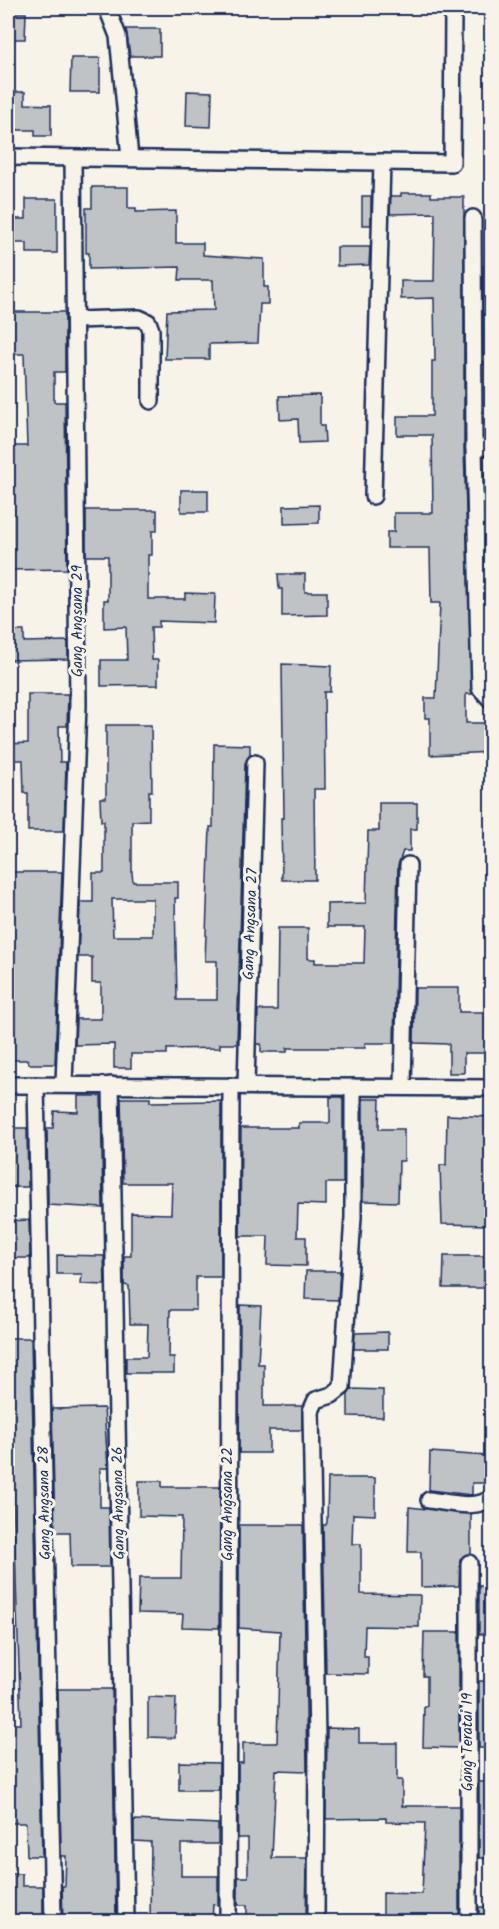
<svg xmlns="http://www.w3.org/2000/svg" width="499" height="1929" font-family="Kalam,sans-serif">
  <rect width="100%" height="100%" fill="#f7f3e8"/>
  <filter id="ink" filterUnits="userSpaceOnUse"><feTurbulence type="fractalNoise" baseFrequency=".0167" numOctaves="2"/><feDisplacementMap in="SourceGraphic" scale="12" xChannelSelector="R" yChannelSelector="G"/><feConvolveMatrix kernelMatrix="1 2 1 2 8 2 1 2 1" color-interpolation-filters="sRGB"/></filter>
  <g filter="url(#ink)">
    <!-- building -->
    <g fill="#c0c3c5" stroke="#1b2f5e" stroke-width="1.5" fill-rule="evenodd">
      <polygon points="8,13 26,13 25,39 8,39"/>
      <polygon points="126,29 160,29 160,56 130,56"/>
      <polygon points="71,58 100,58 100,92 70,92"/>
      <polygon points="187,91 212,92 211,127 186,126"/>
      <polygon points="8,92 25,92 25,104 51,105 51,136 35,136 35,130 8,130"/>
      <polygon points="92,187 128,187 128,208 136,208 136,212 176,211 176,243 203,243 203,255 264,259 264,287 268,287 268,304 260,304 258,343 209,344 209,359 165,359 167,311 214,310 213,280 179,280 180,267 89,269 89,253 86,253 86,208 92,208"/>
      <polygon points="401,193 431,193 431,197 464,197 464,448 472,694 466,694 466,723 492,723 492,752 430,755 430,718 425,718 425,698 436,698 440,603 431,603 430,548 387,548 387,532 394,532 394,513 433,513 432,435 397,435 397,416 432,416 432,361 435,361 434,298 401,299 401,281 434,281 435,213 390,214 391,196 401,196"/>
      <rect x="362" y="196" width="9" height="29"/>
      <polygon points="26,199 57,199 57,253 27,253 27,243 8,243 8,219 26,219"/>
      <polygon points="337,247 370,247 369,265 337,266"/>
      <rect x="483" y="266" width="9" height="98"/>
      <polygon points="8,312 65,312 65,372 54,372 54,402 65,402 67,569 8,570 8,446 27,446 24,354 8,354"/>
      <polygon points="320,395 320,426 324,426 325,442 299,443 298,419 280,420 279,396"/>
      <rect x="181" y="490" width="27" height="22"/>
      <polygon points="319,505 319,523 284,524 284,506"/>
      <polygon points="86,510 157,510 157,531 152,531 152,555 148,555 148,599 185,599 185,593 215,594 214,623 159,621 159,627 151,627 152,660 158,660 158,685 101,686 101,660 127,660 126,627 104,628 104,600 108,600 108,556 86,556"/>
      <polygon points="278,574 305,574 305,592 327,592 327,615 282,616 282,589 279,589"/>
      <polygon points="8,631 24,631 24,642 68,641 68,659 8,660"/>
      <polygon points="282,664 331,666 330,692 324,692 325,789 314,789 315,880 282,880 281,818 284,818"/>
      <polygon points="28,694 68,694 67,726 59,726 60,762 66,762 64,831 28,831 28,793 24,793 23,760 8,760 8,744 28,743"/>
      <path d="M106,725H151L152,791H149V820L132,821V873L133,882H178V898H175L177,1000H217V961H205L210,827H213L214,744L250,745V755L245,763L237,1044H220V1048L167,1049V1054H131V1068H114V1044L75,1045L76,1019H101V983H92V957H78L80,902H93V873H104V821H101L100,798H106ZM112,899H153V936H113Z"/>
      <polygon points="379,803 417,803 417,829 410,829 410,851 403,851 398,865 394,1043 365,1043 365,1048 287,1048 287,1052 261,1052 261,1044 257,1044 258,1010 277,1010 278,928 308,928 308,959 315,959 315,963 364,963 365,927 327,927 327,904 366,903 368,831 379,831"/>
      <polygon points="8,872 62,872 55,1064 29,1064 28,1060 8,1060 8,948 10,948"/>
      <polygon points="415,988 459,988 459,1012 492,1012 492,1053 464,1053 464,1073 449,1073 449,1044 414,1043"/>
      <polygon points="78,1096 101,1096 103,1208 48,1205 47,1128 53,1128 54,1111 78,1112"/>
      <polygon points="330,1097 343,1097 343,1183 326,1183 326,1205 298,1204 297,1237 306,1237 306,1266 267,1265 268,1236 240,1236 241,1128 299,1128 299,1123 330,1123"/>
      <polygon points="121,1098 150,1098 150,1102 221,1101 221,1277 196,1277 196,1310 170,1310 169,1357 174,1357 174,1373 126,1373 126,1357 147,1357 148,1324 130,1324 129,1286 124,1285 124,1256 131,1256 131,1213 171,1214 172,1183 123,1183"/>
      <polygon points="363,1099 380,1099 379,1129 404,1129 404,1161 399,1161 398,1202 363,1201"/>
      <polygon points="447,1115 492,1117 488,1225 442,1224 440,1165 446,1165"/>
      <polygon points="8,1128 27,1128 28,1187 8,1187"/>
      <polygon points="29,1220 30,1258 8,1258 8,1221"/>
      <polygon points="57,1255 104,1256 105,1285 81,1284 82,1274 57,1274"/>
      <polygon points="444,1256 484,1256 484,1288 443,1288"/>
      <polygon points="306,1271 340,1271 338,1300 305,1299"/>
      <polygon points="240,1305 261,1306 258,1364 264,1364 264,1406 302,1406 302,1430 269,1430 269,1453 239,1453"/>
      <polygon points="388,1332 388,1349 354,1349 355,1333"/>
      <polygon points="8,1338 31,1338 42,1856 27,1856 26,1823 8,1823 8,1724 21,1724 11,1438 8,1438"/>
      <polygon points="351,1389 383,1390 383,1417 348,1416 348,1394"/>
      <polygon points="104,1408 108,1468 100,1468 100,1507 109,1507 110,1567 71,1567 70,1532 55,1532 52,1409"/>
      <polygon points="430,1452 487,1456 486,1483 472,1483 472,1495 429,1490"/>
      <polygon points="328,1478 375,1478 375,1515 353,1514 352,1544 361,1544 361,1594 420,1595 419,1627 365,1626 364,1657 368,1657 368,1674 326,1673 323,1525 326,1525 327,1522"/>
      <polygon points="139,1481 162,1481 162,1487 220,1487 219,1628 182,1627 183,1614 138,1613 139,1578 181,1578 182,1517 139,1516"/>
      <polygon points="409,1507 471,1514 471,1554 460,1559 459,1586 421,1587 421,1552 408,1552"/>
      <polygon points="239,1525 303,1525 307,1771 276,1770 272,1858 307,1858 306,1922 247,1922 247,1905 238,1905 238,1877 248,1877 248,1838 238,1838 238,1763 243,1763 243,1743 277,1743 280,1631 239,1628"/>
      <rect x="479" y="1586" width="13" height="48"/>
      <polygon points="424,1632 459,1632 459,1748 423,1747 424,1706 427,1706 427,1676 423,1676"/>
      <rect x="479" y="1681" width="13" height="67"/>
      <polygon points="58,1689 112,1689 116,1922 63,1922 62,1886 65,1886 66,1856 61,1856"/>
      <polygon points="148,1697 176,1698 175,1738 148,1737"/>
      <polygon points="327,1728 359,1729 359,1743 397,1743 397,1780 402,1780 402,1806 459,1806 459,1922 383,1922 383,1893 422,1894 425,1823 386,1822 386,1818 326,1819"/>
      <polygon points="179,1762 219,1763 219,1790 179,1790"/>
      <rect x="479" y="1782" width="13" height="76"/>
      <polygon points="134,1820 218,1824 218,1844 181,1844 181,1876 218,1876 218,1905 213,1904 212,1922 150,1922 151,1842 134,1841"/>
      <polygon points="8,1874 22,1874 22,1886 43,1886 43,1922 8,1922"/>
      <rect x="479" y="1907" width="13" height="15"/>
    </g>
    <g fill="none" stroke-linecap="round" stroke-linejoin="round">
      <defs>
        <g id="minor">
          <polyline points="107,8 118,36 130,158"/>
          <polyline points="8,157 452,163 453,8"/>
          <polyline points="473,218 474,448 480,688 492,701"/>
          <polyline points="75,320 139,318 148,322 151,330 151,401"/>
          <polyline points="474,448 492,446"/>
          <polyline points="373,496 382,162"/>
          <polyline points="64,1084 78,705 73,158"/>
          <polyline points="8,1085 492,1088"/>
          <polyline points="36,1085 53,1922"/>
          <polyline points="111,1085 126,1922"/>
          <polyline points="246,1085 255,763"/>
          <polyline points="403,1085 408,865"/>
          <path d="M429,1500C447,1502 477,1511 492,1497"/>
          <polyline points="228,1922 231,1086"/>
          <polyline points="316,1922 317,1738 311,1411 316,1400 332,1395 342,1387 353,1217 353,1087"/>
          <polyline points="469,1922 469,1563"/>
        </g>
      </defs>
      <!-- minor casing -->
      <use href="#minor" stroke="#1b2f5e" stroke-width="20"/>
      <!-- minor -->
      <use href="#minor" stroke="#f7f3e8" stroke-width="15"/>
    </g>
  </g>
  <g text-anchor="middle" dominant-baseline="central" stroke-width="6" stroke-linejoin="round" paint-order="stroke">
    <!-- street labels -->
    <g font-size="15" fill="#1b2f5e" stroke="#f7f3e8">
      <text transform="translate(78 621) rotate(-90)">Gang Angsana 29</text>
      <text transform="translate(251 924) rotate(-88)">Gang Angsana 27</text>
      <text transform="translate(45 1503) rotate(-91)">Gang Angsana 28</text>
      <text transform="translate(119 1503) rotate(-91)">Gang Angsana 26</text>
      <text transform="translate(228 1504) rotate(-90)">Gang Angsana 22</text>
      <text transform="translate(468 1742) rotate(-90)">Gang Teratai 19</text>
    </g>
  </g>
  <!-- margin -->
  <rect width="499" height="1929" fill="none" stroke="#f7f3e8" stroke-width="30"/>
  <rect x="15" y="15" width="469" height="1899" fill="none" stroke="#1b2f5e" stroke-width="2" filter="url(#ink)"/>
</svg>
